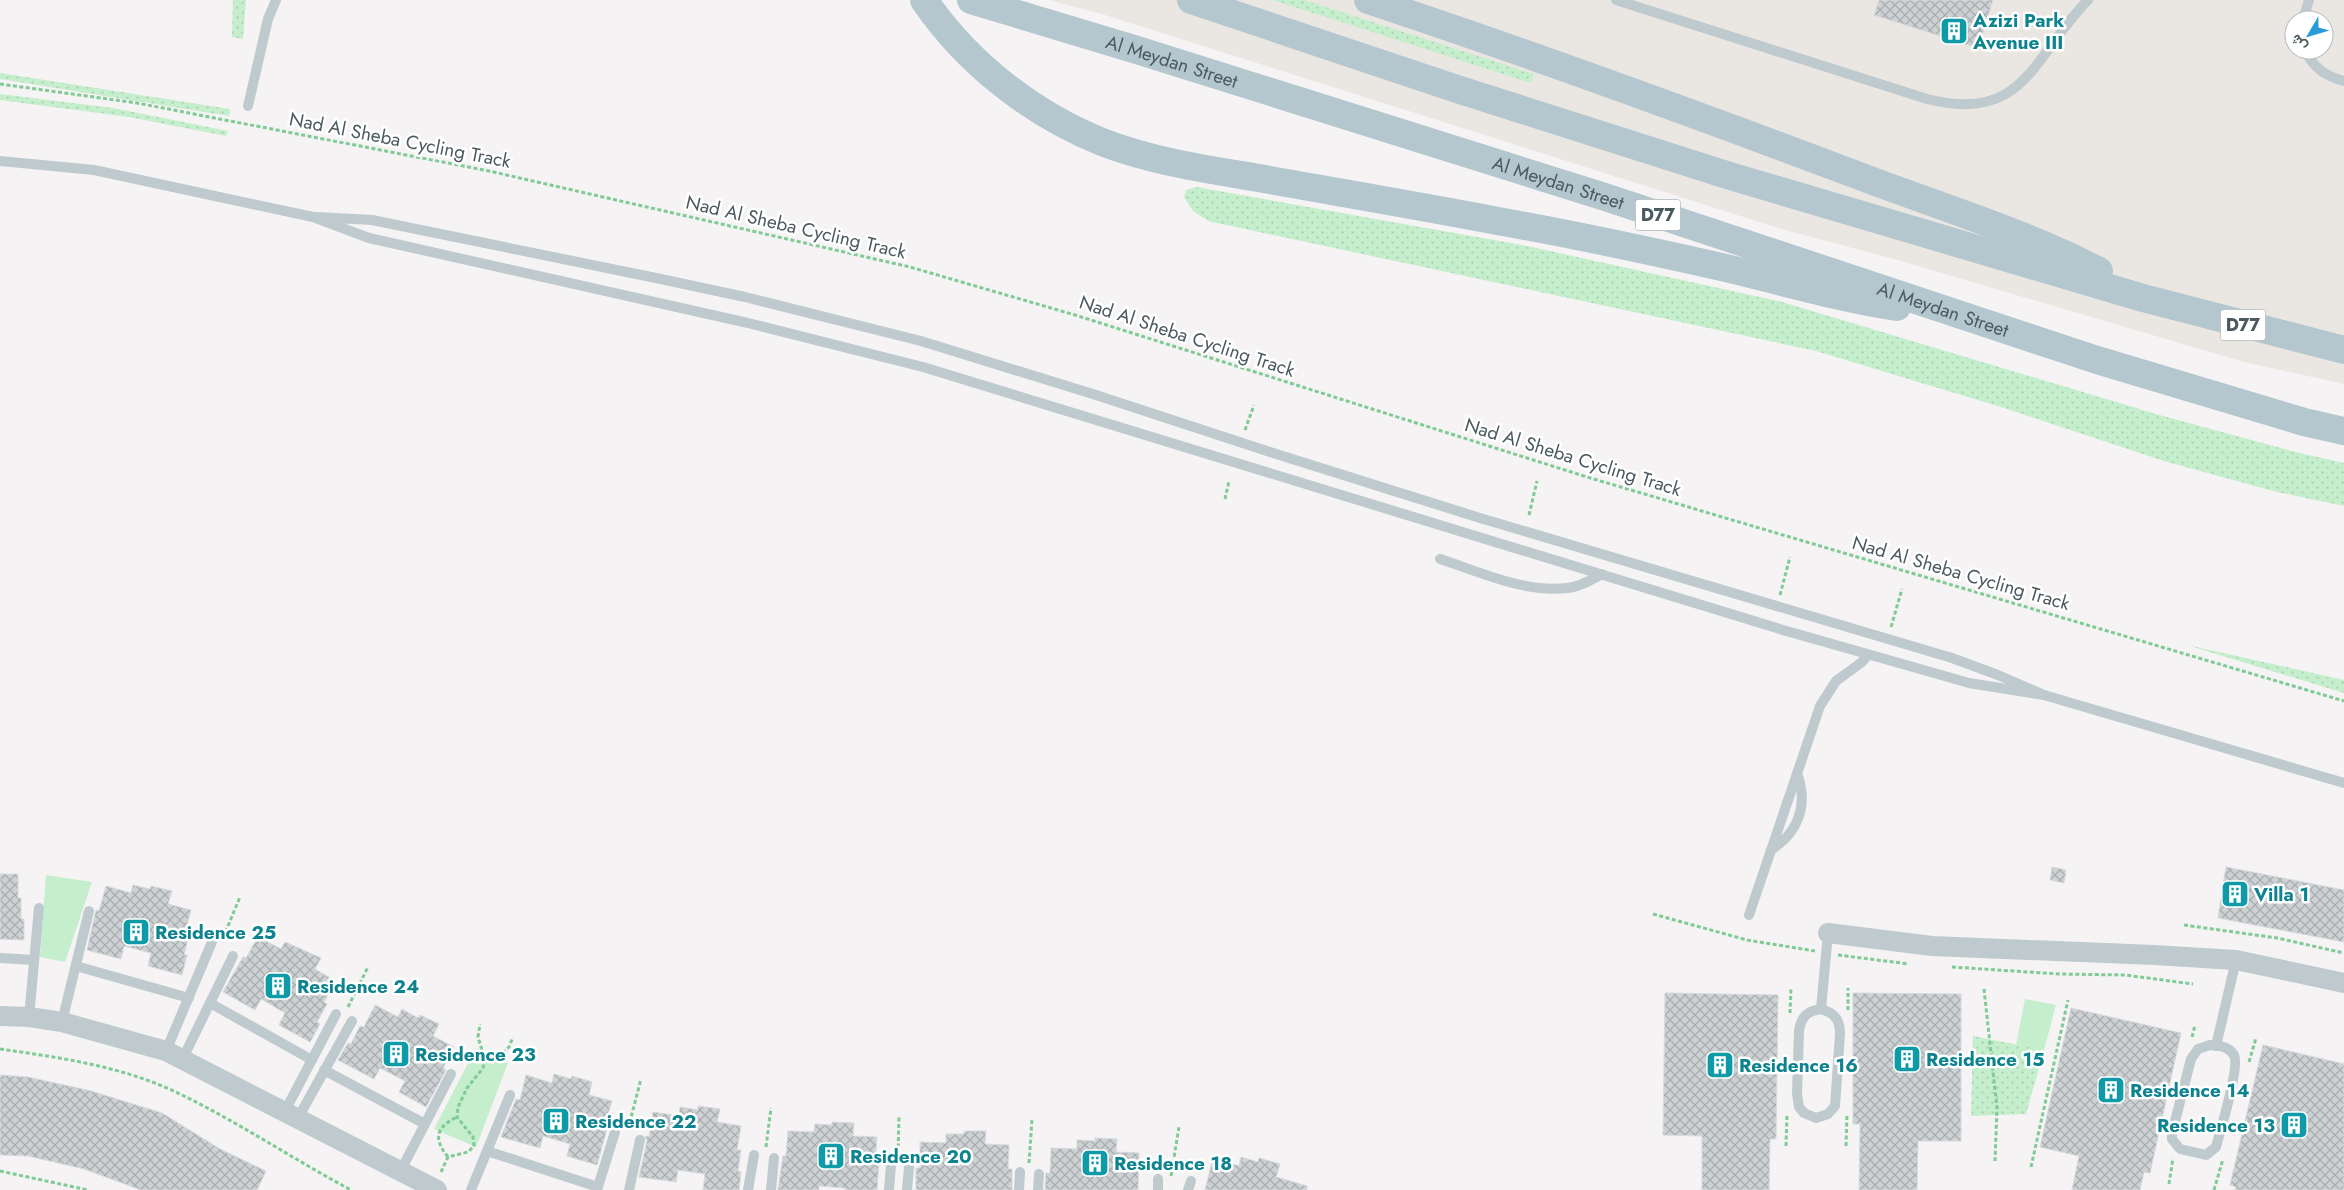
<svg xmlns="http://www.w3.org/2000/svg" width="2344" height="1190" font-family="Jost,Vazirmatn,sans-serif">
  <defs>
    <pattern id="grass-dots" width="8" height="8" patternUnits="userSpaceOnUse" patternTransform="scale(1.25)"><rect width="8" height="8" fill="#c5eecc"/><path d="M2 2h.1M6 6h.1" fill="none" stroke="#abceb2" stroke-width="1.8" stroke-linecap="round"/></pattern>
    <pattern id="building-cross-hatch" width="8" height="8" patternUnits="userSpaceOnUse" patternTransform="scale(1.25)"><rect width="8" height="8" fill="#cdd1d4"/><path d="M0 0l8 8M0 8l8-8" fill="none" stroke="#a8adaf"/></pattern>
  </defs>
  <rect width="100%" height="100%" fill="#f5f3f3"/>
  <!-- commercial -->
  <path fill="#eae6e1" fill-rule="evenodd" d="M1049,0H2344V384L2244,362L1894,259L1785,230L1105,15ZM2294,20H2324V50H2294Z"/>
  <!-- grass -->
  <g fill="url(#grass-dots)">
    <polygon points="233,0 246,0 243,39 232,37"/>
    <polygon points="1273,0 1304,0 1534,74 1531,83"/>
    <polygon points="0,73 230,109 229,116 0,79"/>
    <polygon points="0,94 113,108 228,131 226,136 129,117 0,100"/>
    <polygon points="1196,187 1527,246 1782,302 2156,414 2295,452 2344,463 2344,506 2273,491 2164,461 2001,407 1816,351 1208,221 1193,211 1184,197 1186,190"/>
    <polygon points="2187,645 2344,680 2344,693"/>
    <polygon points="1973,1036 2044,1050 2026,1114 1971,1116"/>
  </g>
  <!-- park -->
  <g fill="#c5eecc">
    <polygon points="46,875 92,882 65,962 40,957"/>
    <polygon points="2025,999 2056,1005 2044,1050 2016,1045"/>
    <polygon points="476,1048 508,1063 476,1147 434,1129"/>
  </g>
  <!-- building -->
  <g fill="url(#building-cross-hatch)" stroke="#d7dadd">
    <polygon points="1879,0 1993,0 1978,48 1874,15"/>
    <polygon points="2052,867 2066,870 2064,883 2050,880"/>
    <polygon points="2226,867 2344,890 2344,942 2218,918"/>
    <polygon points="0,874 18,874 18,898 21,898 21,919 24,919 24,940 0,939"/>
    <polygon points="133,885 150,889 151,886 172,891 168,904 191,910 185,933 189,934 184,955 187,955 182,975 148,966 151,953 124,946 121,959 87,950 96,910 99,911 106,886 131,893"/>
    <polygon points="258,937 281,949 285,942 321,958 315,969 335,981 324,1002 327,1004 317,1022 320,1024 310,1042 279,1025 285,1013 261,999 255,1010 223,992 243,957 246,958"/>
    <polygon points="1665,993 1778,995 1776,1139 1770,1139 1769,1190 1702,1190 1702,1136 1663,1135"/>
    <polygon points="1853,993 1961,994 1961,1141 1918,1141 1917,1190 1859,1190 1860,1124 1853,1124"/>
    <polygon points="375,1005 398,1017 402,1009 418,1018 420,1015 439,1024 433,1036 454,1047 443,1068 446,1070 426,1107 399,1092 405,1081 380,1068 374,1079 338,1060 348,1043 351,1044 360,1026 364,1027"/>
    <polygon points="2071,1008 2181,1033 2150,1173 2144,1172 2140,1190 2072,1190 2079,1156 2040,1147"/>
    <polygon points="2263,1045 2344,1064 2344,1190 2235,1190 2236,1187 2230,1185"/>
    <polygon points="554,1074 571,1079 572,1076 592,1082 589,1095 612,1101 605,1124 608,1125 597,1165 567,1156 570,1144 543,1136 540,1148 501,1137 516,1099 520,1100 526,1075 552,1083"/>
    <polygon points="0,1075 28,1077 91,1091 162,1113 220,1149 266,1171 257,1190 141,1190 84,1169 28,1156 0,1155"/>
    <polygon points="698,1106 720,1109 717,1122 741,1126 737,1150 741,1150 738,1171 741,1172 739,1190 703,1190 705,1174 678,1170 676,1182 639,1177 647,1141 645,1136 649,1137 653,1112 679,1116 680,1107 698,1110"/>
    <polygon points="832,1122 854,1123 853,1136 877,1137 875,1162 879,1162 877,1190 845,1190 845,1188 819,1186 819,1190 778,1190 783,1156 786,1156 788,1131 814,1132 815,1124 832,1125"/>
    <polygon points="964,1131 986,1131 985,1144 1009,1145 1008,1169 1012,1169 1012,1190 916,1190 916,1168 920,1168 920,1142 946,1143 946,1134 964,1134"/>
    <polygon points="1095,1138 1117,1139 1116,1152 1139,1153 1138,1190 1045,1190 1046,1173 1050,1173 1051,1148 1077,1149 1077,1140 1095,1141"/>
    <polygon points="1241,1157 1258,1162 1259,1158 1280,1164 1276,1177 1307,1186 1307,1190 1205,1190 1213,1158 1239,1166"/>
  </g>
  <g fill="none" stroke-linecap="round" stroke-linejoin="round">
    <!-- path -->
    <g stroke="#7fca95" stroke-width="3" stroke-dasharray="4 2.5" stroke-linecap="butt">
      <polyline points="0,84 137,103 489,171 910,267 1075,315 1587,477 2344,701"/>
      <polyline points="1245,430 1254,405"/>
      <polyline points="1225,499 1229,481"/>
      <polyline points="1529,515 1537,481"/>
      <polyline points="1780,595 1790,557"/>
      <polyline points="1891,627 1902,589"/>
      <polyline points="1653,914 1747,940 1815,951"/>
      <polyline points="2184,925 2277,938 2344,953"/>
      <polyline points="223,938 240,897"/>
      <polyline points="1838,955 1909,964"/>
      <polyline points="1952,967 2059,974 2125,975 2193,984"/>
      <polyline points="1984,989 1997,1108 1995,1161"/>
      <polyline points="348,1007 368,967"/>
      <polyline points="1848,1010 1848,988"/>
      <polyline points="1790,1013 1791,988"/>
      <polyline points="2192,1037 2195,1025"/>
      <path d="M0,1049C56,1057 114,1065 167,1088C231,1117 289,1157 351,1190"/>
      <polyline points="485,1060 494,1054 503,1053 509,1047 513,1037"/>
      <polyline points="2249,1062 2256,1038"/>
      <polyline points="628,1129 641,1079"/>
      <polyline points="1786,1146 1787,1114"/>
      <polyline points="1846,1146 1847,1114"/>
      <polyline points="766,1147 771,1108"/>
      <polyline points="898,1154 899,1115"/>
      <path d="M448,1157C433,1139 436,1127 457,1117"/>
      <polyline points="1029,1163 1032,1119"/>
      <polyline points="2031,1167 2068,1000"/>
      <polyline points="0,1171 88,1190"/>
      <polyline points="441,1172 448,1157 468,1152 474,1146 473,1137 457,1117 458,1107 467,1088 483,1068 485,1060 478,1037 480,1024"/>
      <polyline points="1171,1176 1179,1127"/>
      <polyline points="2169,1184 2173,1158"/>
      <polyline points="2214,1190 2223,1159"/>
    </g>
    <!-- service -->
    <g stroke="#bfcace" stroke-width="10">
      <path d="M1616,0L1927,99C2025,124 2032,57 2088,0"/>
      <polyline points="2303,20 2309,0"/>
      <path d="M2305,50C2313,68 2326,76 2344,81"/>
      <polyline points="248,106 268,19 276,0"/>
      <polyline points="0,161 94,170 313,217 369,238 748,323 923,367 1783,630 1969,683 2044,695"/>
      <polyline points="316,217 372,220 656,278 745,297 921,341 1096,395 1270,452 1480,518 1952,658 1998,675 2044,695 2344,783"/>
      <path d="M1440,559C1480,572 1524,593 1567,588C1579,587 1591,580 1602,574"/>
      <path d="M1771,850C1798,833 1808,806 1798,776"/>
      <polyline points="1749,915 1820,706 1836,681 1862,662 1868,655"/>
      <polyline points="0,958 34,960"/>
      <polyline points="76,966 189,998"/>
      <polyline points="210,1003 312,1060"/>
      <path d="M1821,1009C1835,1013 1840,1020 1840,1034L1835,1106L1828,1114L1816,1118L1804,1113L1799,1107L1797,1094L1799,1031C1801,1017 1807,1011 1821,1009Z"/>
      <polyline points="1821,1009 1828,933"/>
      <polyline points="29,1017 39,908"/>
      <polyline points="62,1022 89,911"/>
      <path d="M2210,1045C2219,1046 2229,1046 2234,1055C2240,1067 2220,1132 2216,1147L2206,1155L2180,1149L2172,1139V1133L2191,1059L2198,1049Z"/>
      <polyline points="2216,1046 2236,960"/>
      <polyline points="166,1051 212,942"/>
      <polyline points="183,1058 233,956"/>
      <polyline points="324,1070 425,1124"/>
      <polyline points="285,1111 336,1014"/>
      <polyline points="298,1118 352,1021"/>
      <polyline points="487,1151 598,1187"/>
      <polyline points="400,1172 451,1074"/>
      <polyline points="471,1190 510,1095"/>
      <polyline points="597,1190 615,1132"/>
      <polyline points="629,1190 640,1140"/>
      <polyline points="748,1190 754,1155"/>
      <polyline points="771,1190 774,1158"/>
      <polyline points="889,1190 891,1165"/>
      <polyline points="907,1190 909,1167"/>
      <polyline points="1019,1190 1020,1172"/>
      <polyline points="1038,1190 1039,1174"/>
      <polyline points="1158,1190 1158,1179"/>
      <polyline points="1188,1190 1191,1181"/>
    </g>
    <!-- minor -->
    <g stroke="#bfcace" stroke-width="20">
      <polyline points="1828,933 1932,946 2154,955 2236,960 2344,983"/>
      <polyline points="0,1016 29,1017 62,1022 166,1051 437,1190"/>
    </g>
    <!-- primary -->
    <g stroke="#b4c7cf" stroke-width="28">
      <path d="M924,0C967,63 1032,114 1102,142C1156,163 1214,170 1270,180C1348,194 1425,207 1503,222C1582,236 1660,253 1739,271C1791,284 1844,299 1897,307"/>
      <path id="s1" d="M971,0L1137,50L1605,197L2097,360L2304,422L2344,431"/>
      <polyline points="1191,0 1457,89 1730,176 2143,298 2344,350"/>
      <path d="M1368,0C1534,55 1698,115 1862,177C1941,207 2024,232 2099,271"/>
    </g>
  </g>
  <!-- icons -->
  <defs>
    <symbol id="building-square" viewBox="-11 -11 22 22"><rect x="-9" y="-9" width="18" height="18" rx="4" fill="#0f9aa8" stroke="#fff"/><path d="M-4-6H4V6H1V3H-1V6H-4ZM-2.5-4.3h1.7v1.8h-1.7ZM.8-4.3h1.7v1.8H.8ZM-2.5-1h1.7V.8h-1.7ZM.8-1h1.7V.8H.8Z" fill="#fff"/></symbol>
  </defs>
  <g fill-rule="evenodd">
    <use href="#building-square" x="1938" y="15" width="32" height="32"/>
    <use href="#building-square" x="2219" y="878" width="32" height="32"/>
    <use href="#building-square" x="120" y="916" width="32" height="32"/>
    <use href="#building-square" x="262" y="970" width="32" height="32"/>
    <use href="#building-square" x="380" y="1038" width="32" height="32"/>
    <use href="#building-square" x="1891" y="1043" width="32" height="32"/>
    <use href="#building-square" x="1704" y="1049" width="32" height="32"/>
    <use href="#building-square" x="2095" y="1074" width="32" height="32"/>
    <use href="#building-square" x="540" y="1105" width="32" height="32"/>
    <use href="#building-square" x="2278" y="1109" width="32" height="32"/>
    <use href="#building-square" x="815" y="1140" width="32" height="32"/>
    <use href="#building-square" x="1079" y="1147" width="32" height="32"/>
  </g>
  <g text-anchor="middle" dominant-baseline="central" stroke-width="5" stroke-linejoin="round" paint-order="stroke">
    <!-- shield labels -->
    <g fill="#fff" stroke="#818c8f" stroke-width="1">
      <rect x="1635.5" y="199.5" width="45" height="31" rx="4"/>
      <rect x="2220.5" y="309.5" width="45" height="31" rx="4"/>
    </g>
    <g font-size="18" font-weight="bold" fill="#4b5a5f">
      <text x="1658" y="215">D77</text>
      <text x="2243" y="325">D77</text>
    </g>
    <!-- culture labels -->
    <g font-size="19" font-weight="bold" fill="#0d838f" stroke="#fff" text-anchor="start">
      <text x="1973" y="20">Azizi Park<tspan x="1973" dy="22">Avenue III</tspan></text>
      <text x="2254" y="894">Villa 1</text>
      <text x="155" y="932">Residence 25</text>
      <text x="297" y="986">Residence 24</text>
      <text x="415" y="1054">Residence 23</text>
      <text x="1926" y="1059">Residence 15</text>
      <text x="1739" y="1065">Residence 16</text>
      <text x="2130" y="1090">Residence 14</text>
      <text x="575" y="1121">Residence 22</text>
      <text x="2275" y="1125" text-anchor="end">Residence 13</text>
      <text x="850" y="1156">Residence 20</text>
      <text x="1114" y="1163">Residence 18</text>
    </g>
    <!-- street labels -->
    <g font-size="19" fill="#4b5a5f" stroke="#fff">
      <text stroke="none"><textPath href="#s1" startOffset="210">Al Meydan Street</textPath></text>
      <text transform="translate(400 140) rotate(11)">Nad Al Sheba Cycling Track</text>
      <text stroke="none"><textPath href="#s1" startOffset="615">Al Meydan Street</textPath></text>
      <text transform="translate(796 227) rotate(13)">Nad Al Sheba Cycling Track</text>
      <text stroke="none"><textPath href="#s1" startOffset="1020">Al Meydan Street</textPath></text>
      <text transform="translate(1187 336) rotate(18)">Nad Al Sheba Cycling Track</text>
      <text transform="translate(1573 457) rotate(17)">Nad Al Sheba Cycling Track</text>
      <text transform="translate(1961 573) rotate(16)">Nad Al Sheba Cycling Track</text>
    </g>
  </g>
  <!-- north arrow -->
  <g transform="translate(2309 35) rotate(232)"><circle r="24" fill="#ffffff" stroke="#b7bdbf"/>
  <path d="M0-4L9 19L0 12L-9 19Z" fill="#279cdb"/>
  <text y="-8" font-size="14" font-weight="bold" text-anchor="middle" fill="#4b5a5f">ش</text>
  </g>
</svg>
